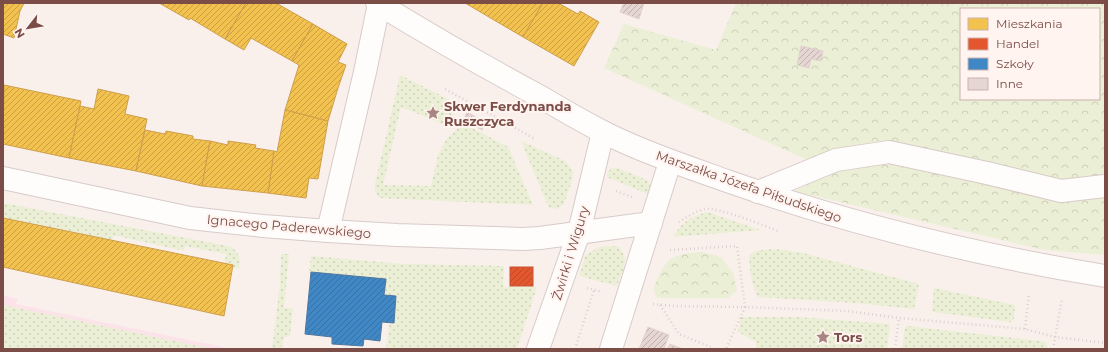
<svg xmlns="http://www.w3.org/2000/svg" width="1108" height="352" font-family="Montserrat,sans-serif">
  <defs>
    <pattern id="grass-dots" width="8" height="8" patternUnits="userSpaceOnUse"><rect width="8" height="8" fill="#ebefd5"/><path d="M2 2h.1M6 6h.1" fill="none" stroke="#cdcfb8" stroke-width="1.8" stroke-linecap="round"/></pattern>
    <pattern id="forest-crowns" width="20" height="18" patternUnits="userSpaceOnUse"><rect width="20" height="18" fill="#ebefd5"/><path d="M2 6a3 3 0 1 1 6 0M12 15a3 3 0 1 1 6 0" fill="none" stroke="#cdcfb8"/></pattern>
    <pattern id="homes-hatch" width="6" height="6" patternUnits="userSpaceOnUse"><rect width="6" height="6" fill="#f2c14e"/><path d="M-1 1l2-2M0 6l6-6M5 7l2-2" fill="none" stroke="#c99f43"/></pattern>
    <pattern id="shops-hatch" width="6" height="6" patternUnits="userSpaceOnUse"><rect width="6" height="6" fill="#e4572e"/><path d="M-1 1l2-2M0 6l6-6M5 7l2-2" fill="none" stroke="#be4a29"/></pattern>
    <pattern id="schools-hatch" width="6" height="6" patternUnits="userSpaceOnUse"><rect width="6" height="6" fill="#3f88c5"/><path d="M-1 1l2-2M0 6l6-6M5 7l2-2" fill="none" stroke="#3a71a2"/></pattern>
    <pattern id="building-hatch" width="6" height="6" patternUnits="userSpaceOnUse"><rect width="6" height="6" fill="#e6d6d3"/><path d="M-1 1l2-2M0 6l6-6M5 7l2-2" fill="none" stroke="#bfb0ad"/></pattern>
  </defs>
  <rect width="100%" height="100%" fill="#f9f0ec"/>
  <!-- medical -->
  <polygon fill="#fce3e9" points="3,295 18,299 16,304 233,349 3,349"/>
  <!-- grass -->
  <g fill="url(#grass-dots)">
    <polygon points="400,75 460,105 445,125 401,107 383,185 431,186 438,155 446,140 463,123 508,147 533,205 379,198 375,191 375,184"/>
    <polygon points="521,141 565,161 573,172 572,180 564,204 557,209 549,208"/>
    <polygon points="613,168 617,168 647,180 651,186 650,195 607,177 608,171"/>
    <path d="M3,203L228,246C239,250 241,258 239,269L224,266L226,254L185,246L184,251L113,235L112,243L3,220Z"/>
    <path d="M707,212L760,230L673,237C683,221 689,218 707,212Z"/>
    <path d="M618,246C631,258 622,271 617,286L579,276L585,256L599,247Z"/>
    <path d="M775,249L803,253L919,284L914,309L856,303L758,297C751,285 750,270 749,256C755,249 766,250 775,249Z"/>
    <polygon points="281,254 289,254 284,308 293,308 290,336 284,337 281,349 272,349 280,285"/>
    <polygon points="311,256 404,264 504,266 503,287 537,287 517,349 386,349 389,324 394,325 396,298 384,297 385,281 309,273"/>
    <polygon points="934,288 1015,305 1014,319 1010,322 934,312 932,309"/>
    <polygon points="3,305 213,349 3,349"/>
    <polygon points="741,317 798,317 890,324 887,349 756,349 756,342 738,332"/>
    <polygon points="908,326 1041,341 1046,343 1047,346 1047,349 902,349 905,327"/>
  </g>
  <!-- forest -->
  <g fill="url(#forest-crowns)" fill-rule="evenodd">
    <path d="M736,3H1105V179L1058,181L890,143L805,159L604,68L624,24L716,50ZM961,9H1099V99H961Z"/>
    <polygon points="901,161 1061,202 1105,192 1105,255 1044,250 794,191 847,166"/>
    <path d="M703,252L721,257L733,273L737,291L728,298H657L653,289C666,258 669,254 703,252Z"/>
  </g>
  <!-- homes -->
  <g fill="url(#homes-hatch)" stroke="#cf9e4c">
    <polygon points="3,3 24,3 20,11 14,38 3,34"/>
    <polygon points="159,3 246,3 225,39 190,18 189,20"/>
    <polygon points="246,3 276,3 313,24 292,61 251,38 244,50 225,39"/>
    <polygon points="465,3 543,3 523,37"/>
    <polygon points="543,3 558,3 578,14 580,11 599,22 574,66 523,37"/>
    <polygon points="313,24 347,44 338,62 346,65 338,88 328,121 285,110 299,65 292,61"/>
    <polygon points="4,85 81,101 69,158 3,144"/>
    <polygon points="98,89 129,96 125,114 147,119 136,171 69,158 80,106 94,109"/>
    <polygon points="285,110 328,121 318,179 309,178 306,198 268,193 274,151 277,152"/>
    <polygon points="145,130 165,134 166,131 193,136 193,139 210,141 202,186 136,171"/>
    <polygon points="210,141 228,145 228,141 256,145 255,148 274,151 268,193 202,186"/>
    <polygon points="3,218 233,265 224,316 3,267"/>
  </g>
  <!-- shops -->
  <rect fill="url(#shops-hatch)" stroke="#c55436" x="510" y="267" width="23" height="19"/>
  <!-- schools -->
  <polygon fill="url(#schools-hatch)" stroke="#51769f" points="311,272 386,279 384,295 396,296 394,323 382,322 380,341 364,339 363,346 332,344 332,337 305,334"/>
  <!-- building -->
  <g fill="url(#building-hatch)" stroke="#e3d1cd">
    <polygon points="624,3 644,3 639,19 620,12"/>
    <polygon points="801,46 823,51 821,61 811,59 809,68 797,65"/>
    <polygon points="467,112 486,123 482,130 464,120"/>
    <polygon points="648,327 669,335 664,349 639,349"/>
    <polygon points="670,344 683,349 667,349"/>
  </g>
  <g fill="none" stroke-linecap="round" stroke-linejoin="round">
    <defs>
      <g id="minor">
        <path d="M377,3C431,36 485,67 541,97C561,109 582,121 603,132C643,152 685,166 727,181C850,224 977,255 1105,276"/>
        <polyline points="3,178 190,218 263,226 328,231 397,235 523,239 540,238 651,223"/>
        <polyline points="758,192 836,160 889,152 987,173 1061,191 1105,186"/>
        <polyline points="328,231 365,72 379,4"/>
        <polyline points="538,349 579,232 603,132"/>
        <polyline points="611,349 670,162"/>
      </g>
    </defs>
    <!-- minor casing -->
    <use href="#minor" stroke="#d8cbc8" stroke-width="24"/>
    <!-- path -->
    <g stroke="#dccfcd" stroke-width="2.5" stroke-dasharray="1 3" stroke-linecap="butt">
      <polyline points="445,89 535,139"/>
      <polyline points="616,191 632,197"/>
      <path d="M679,222C685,218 698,210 705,209C718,207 766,226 780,232"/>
      <polyline points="670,250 737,246 745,307 847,311 899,318 1025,329 1055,337 1105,343"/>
      <polyline points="587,288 602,292"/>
      <polyline points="653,304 674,306 745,307 726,349"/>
      <polyline points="660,305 679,334 715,349"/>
      <polyline points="1025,329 1029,293"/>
      <polyline points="575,349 594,290"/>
      <polyline points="895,349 899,318"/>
      <polyline points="1053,349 1062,299"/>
    </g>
    <!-- minor -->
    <use href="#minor" stroke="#fefdfc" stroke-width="22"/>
  </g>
  <!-- icons -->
  <defs>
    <symbol id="sight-bare" viewBox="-9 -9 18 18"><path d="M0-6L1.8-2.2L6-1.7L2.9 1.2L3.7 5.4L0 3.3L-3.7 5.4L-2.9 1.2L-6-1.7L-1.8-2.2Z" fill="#a88581" stroke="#fff4ef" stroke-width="2.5" paint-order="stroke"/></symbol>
  </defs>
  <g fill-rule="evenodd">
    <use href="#sight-bare" x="423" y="103" width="20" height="20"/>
    <use href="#sight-bare" x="813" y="327" width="20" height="20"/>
  </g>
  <g text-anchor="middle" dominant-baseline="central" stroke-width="4" stroke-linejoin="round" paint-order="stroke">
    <!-- poi labels -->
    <g font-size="13" font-weight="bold" fill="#7c4c47" stroke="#fff4ef" text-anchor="start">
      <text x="444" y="106">Skwer Ferdynanda<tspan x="444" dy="15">Ruszczyca</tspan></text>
      <text x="834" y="337">Tors</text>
    </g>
    <!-- street labels -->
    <g font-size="13" fill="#7c4c47" stroke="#fff4ef">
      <text transform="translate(749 186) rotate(19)">Marszałka Józefa Piłsudskiego</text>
      <text transform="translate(289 226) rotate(5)">Ignacego Paderewskiego</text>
      <text transform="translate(570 253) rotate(-73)">Żwirki i Wigury</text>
    </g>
  </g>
  <!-- border -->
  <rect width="1108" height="352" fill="none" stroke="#7c4c47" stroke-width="8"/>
  <!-- legend -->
  <rect x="960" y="8" width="140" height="92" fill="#fff4ef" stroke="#cbb1ac"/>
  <rect x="968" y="18" width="20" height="12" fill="#f2c14e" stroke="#cbb1ac"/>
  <text x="996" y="28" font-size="12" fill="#7c4c47">Mieszkania</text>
  <rect x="968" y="38" width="20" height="12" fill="#e4572e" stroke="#cbb1ac"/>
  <text x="996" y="48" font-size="12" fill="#7c4c47">Handel</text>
  <rect x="968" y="58" width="20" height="12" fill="#3f88c5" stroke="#cbb1ac"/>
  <text x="996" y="68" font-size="12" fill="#7c4c47">Szkoły</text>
  <rect x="968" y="78" width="20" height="12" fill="#e6d6d3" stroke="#cbb1ac"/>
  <text x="996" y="88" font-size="12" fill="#7c4c47">Inne</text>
  <!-- north arrow -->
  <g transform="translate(28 28) rotate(239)" stroke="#fff4ef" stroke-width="3" paint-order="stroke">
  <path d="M0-3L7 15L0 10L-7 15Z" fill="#7c4c47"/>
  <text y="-6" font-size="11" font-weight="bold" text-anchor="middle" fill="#7c4c47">N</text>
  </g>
</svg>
